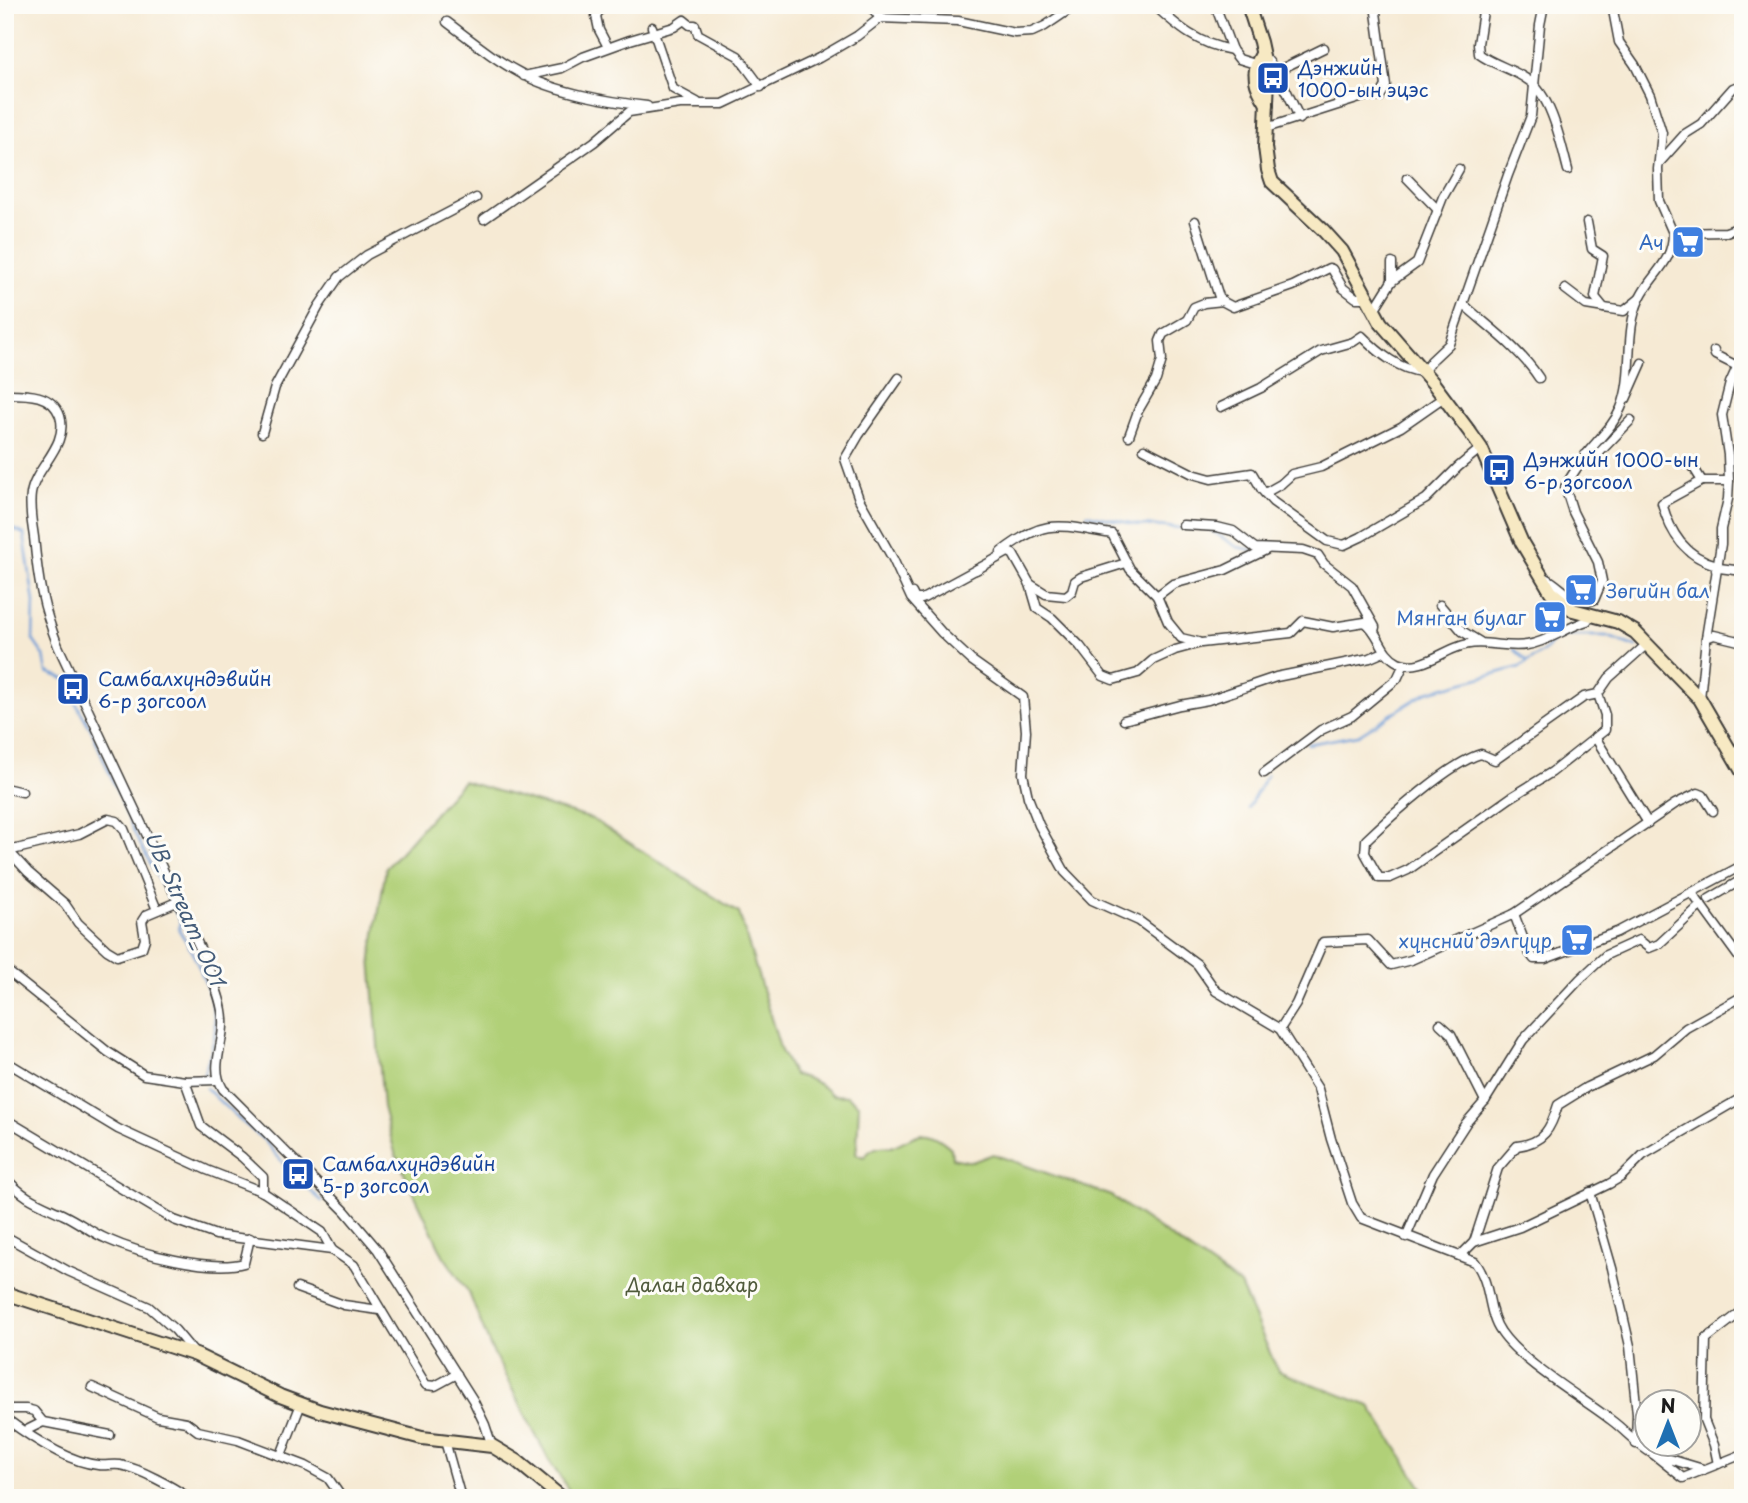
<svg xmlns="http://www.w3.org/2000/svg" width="1748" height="1503" font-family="'Playpen Sans',sans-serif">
  <rect width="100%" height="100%" fill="#fdfcf7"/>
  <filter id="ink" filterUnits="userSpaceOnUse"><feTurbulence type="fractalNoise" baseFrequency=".0143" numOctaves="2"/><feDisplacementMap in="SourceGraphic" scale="14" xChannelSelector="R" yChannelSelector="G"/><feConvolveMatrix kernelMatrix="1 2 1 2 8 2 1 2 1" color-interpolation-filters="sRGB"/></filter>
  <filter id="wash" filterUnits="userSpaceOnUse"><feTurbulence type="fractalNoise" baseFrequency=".00686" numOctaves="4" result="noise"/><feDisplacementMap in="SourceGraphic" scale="28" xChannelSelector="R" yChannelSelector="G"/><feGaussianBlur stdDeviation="1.57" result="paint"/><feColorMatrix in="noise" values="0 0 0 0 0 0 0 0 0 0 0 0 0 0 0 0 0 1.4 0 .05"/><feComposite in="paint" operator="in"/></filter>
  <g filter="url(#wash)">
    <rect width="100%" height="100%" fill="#f6ead4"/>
    <!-- green -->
    <path fill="#b1d078" stroke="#66764a" stroke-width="2" d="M463,781L592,819L739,913L781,1051L794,1075C810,1078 820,1083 832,1095L847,1096L859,1105C858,1121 858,1138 856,1154L864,1157C872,1148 879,1145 891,1147C920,1135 923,1124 951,1148L952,1158L972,1162L993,1154L1111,1196L1240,1285L1278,1371L1370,1406L1424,1491L1437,1498H574L548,1459L490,1346L469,1293L443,1255L395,1153L383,1107L371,958L386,868Z"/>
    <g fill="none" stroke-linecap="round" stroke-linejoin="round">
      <!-- stream -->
      <g stroke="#6d9cd6" stroke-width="2.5">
        <polyline points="1087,514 1139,525 1181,528"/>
        <path d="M5,525L24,534L34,602L33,640L44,656L47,672L65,679L70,693L91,729L135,834L180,921L179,930C195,953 217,1003 215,1031C214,1045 208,1060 204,1074"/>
        <polyline points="1212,531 1237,547 1253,550"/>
        <polyline points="1514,649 1527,661"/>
        <polyline points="1308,744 1358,735 1427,692 1520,667 1543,652 1557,637 1560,639 1564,636 1606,636 1636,647"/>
        <polyline points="1248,808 1267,775"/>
        <polyline points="206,1088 234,1115 264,1140 294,1176 322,1201"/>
      </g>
    </g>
  </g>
  <g filter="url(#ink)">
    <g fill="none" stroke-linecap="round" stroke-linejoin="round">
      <defs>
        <g id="street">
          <polyline points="602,5 596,16 599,30 608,47"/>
          <polyline points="870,5 880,18"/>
          <path d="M1154,5C1179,28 1198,44 1232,50"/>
          <polyline points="1215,5 1232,50 1239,59 1255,64"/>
          <path d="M1484,5L1478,44L1479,54C1494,65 1513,69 1528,80C1552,96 1561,144 1568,170"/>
          <polyline points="1612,5 1619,42 1635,65 1650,95 1662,133 1658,169 1659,201 1673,233 1726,232 1743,226"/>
          <path d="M447,22C471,40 495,60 522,74C554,92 611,102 647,106"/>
          <polyline points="652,27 673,89 697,102"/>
          <polyline points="1263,55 1277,71 1300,119"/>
          <polyline points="1277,71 1324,48"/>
          <polyline points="524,76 562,68 583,57 630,40 674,27 684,20 690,25 695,25 698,34 738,56 761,87"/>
          <polyline points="1266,128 1366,96 1380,97 1386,86 1375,5"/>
          <polyline points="1659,163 1685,134 1701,124 1733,88 1743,84"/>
          <polyline points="1407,178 1438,210"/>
          <polyline points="484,219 594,142 629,112 680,104 723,104 819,58 857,36 880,18 958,21 1015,33 1032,32 1045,26 1076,5"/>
          <polyline points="1195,221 1220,300 1233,307 1293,286 1329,268 1332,269 1343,288 1356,298 1368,298"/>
          <polyline points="1587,222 1592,249 1603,256 1595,297 1604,308 1624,311 1639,299"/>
          <polyline points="1392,263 1392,281"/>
          <polyline points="1565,289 1586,305 1604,308"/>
          <path d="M1463,304C1489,327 1520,349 1539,378"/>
          <polyline points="1374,310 1392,281 1417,263 1443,197 1459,169"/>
          <polyline points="1714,351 1715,355 1737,366"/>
          <path d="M899,378L859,435L845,459L859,499L893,559L911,598L942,633L971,660L1023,697L1026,731L1023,774L1028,797L1039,825L1065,872L1092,900L1139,921L1197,964L1216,991L1280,1029L1318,1089L1331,1139L1352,1203L1361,1218L1475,1262C1492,1284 1487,1313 1501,1332C1521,1362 1581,1397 1611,1420C1626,1431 1637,1445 1653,1454"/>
          <path d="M5,394C26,394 52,393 60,416C69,446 35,467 31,494C29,508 32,523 34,537C38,580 42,605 58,646L206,961C212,980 222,999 223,1019C225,1044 209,1066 223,1089L345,1211L378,1250L473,1400L485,1425L492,1446"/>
          <polyline points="1626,399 1642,363"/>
          <path d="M1221,407L1261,388L1321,351L1353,342L1362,336C1379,353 1399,370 1423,372L1431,361L1449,344L1508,175L1531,116L1540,25L1544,5"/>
          <polyline points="262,433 275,387 319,306 339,277 367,255 476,198"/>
          <polyline points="1129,436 1138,411 1156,380 1162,360 1160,341 1163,334 1187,320 1194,307 1204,303 1223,301"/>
          <polyline points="1144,449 1193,474 1211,479 1252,473 1262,490 1273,502 1327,541 1344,545 1361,537 1426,499 1458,467 1481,448"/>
          <polyline points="1585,455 1600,452 1631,420"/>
          <polyline points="1692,465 1702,481"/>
          <polyline points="1265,493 1281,484 1292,474 1321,467 1401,427 1444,397"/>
          <polyline points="1183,525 1217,527 1233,531 1255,548 1303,550 1318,555 1324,564 1352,586 1375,627 1374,631"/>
          <path d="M1001,552C1047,516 1061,526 1112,534L1130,569L1157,596"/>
          <path d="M1717,565C1685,557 1670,533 1662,503L1702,481H1729"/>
          <path d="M976,570L1008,552L1013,554L1030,584L1037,608L1052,618L1080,646L1103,676L1113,680L1138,673L1153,660L1175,650L1201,643L1291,633L1303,621L1333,627L1365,622C1380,633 1380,653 1398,662C1418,672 1442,652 1458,647C1482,638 1504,649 1527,645C1548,642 1567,627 1587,621L1591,615"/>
          <polyline points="1716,570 1719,568 1743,571"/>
          <path d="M1543,580L1546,578C1563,587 1572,605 1594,600L1602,581L1598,562L1573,512L1565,487C1571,476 1578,466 1585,456C1597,440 1613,427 1621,408C1635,374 1623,332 1640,298C1652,273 1673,263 1673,233"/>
          <polyline points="1030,584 1046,594 1066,596 1072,591 1075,581 1081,577 1126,563"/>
          <polyline points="912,593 915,599 922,599 979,568"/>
          <polyline points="1440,605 1462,631 1480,642"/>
          <polyline points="1706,638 1714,635 1743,642"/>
          <polyline points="1198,642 1181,638 1168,622 1157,596 1173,584 1225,570 1266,550"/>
          <path d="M1598,694L1584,697L1495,760L1481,754C1451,762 1390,817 1366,840L1365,853L1379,878H1390L1408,870L1510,798L1552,772L1605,730V715L1598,694L1609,678L1647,644"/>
          <polyline points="1700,699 1706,638 1721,544 1721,529 1728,499 1729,481 1728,455 1722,415 1730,383 1743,354"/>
          <polyline points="1124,720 1180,705 1208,700 1276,677 1370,658 1384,652"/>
          <polyline points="1595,737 1648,823"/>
          <polyline points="1732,755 1743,744"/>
          <polyline points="1264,773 1321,730 1352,716 1397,679 1404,664"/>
          <polyline points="5,788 22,792"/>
          <polyline points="5,847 28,872 65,904 78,923 107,950 117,956 142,948 145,939 142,921 146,915 179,901"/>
          <polyline points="8,851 79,834 108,819 117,821 124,829 157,910"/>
          <polyline points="1692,893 1743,963"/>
          <polyline points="1709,899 1743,879"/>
          <polyline points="1514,914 1528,951 1534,959 1545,959 1617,932 1743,865"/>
          <polyline points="5,969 108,1052 144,1075 185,1081 217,1080"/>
          <polyline points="1440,1024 1451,1034 1485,1101"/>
          <polyline points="1280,1029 1296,1004 1323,942 1368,940 1391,965 1411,960 1514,914 1675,804 1698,793 1703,795 1713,811"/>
          <polyline points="5,1061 118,1129 207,1170 263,1192 322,1232 332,1250 354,1265 426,1385 435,1386 457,1374"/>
          <polyline points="185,1081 201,1126 242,1157 263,1177 263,1192"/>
          <polyline points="5,1119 174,1220 216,1235 332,1250"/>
          <path d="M5,1177C24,1199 39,1203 64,1215C79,1222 92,1233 107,1239C140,1254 210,1272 244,1263L250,1238"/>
          <polyline points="1590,1192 1612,1268 1630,1346 1637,1414 1636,1444"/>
          <polyline points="5,1236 68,1271 149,1307 175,1330 196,1355"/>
          <polyline points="1406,1237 1433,1174 1466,1123 1485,1101 1523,1040 1580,979 1606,955 1639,940 1649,948 1659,944 1701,905"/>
          <path d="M1474,1242L1498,1168L1517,1146C1544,1143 1551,1128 1558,1105L1587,1087L1654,1055L1686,1028L1743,996"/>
          <polyline points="1460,1256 1474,1242 1520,1227 1609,1184 1621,1177 1643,1155 1743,1097"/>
          <polyline points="297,1288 344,1305 379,1310"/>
          <polyline points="92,1387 158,1417 186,1422 198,1431 238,1440 306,1466 328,1478 342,1498"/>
          <polyline points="5,1409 26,1409 34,1411 43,1422 110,1435"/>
          <path d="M5,1418C29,1436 68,1462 98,1465C105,1466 113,1464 120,1465C139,1468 173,1487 189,1498"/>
          <polyline points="25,1431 43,1422"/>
          <polyline points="445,1441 461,1498"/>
          <polyline points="281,1455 301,1404"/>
          <polyline points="1718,1464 1714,1445 1704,1420 1706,1339 1741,1312 1743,1308"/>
          <polyline points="1703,1469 1653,1454 1683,1478 1743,1454"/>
        </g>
        <g id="secondary">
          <polyline points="1248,5 1260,42 1268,79 1265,147 1268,170 1272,182 1323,230 1342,251 1381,323 1433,383 1469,431 1481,448 1522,543 1551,592 1573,610 1618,622 1635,632 1700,699 1743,773"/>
          <path d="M1262,54C1250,73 1256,87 1267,104"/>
          <polyline points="5,1293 196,1355 280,1396 320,1411 422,1438 492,1446 517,1461 562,1498"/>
        </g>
      </defs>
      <!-- street casing -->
      <use href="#street" stroke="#3d3b38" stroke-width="11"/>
      <!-- secondary casing -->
      <use href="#secondary" stroke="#3d3b38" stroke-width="16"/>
      <!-- street -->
      <use href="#street" stroke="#fff" stroke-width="8"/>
      <!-- secondary -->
      <use href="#secondary" stroke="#f7e9c3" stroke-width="12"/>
    </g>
  </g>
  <!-- icons -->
  <defs>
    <symbol id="bus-square" viewBox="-11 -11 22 22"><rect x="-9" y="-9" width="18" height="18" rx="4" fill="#1a4fb4" stroke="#fdfcf7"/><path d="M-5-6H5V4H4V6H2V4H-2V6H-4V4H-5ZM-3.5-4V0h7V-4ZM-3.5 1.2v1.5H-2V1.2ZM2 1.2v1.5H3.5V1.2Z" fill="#fff"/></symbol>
    <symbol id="supermarket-square" viewBox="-11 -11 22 22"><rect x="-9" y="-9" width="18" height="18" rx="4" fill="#3f7fe0" stroke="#fdfcf7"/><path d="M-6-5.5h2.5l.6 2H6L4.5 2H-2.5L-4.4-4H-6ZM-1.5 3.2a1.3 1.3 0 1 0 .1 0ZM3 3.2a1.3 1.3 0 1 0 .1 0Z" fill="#fff"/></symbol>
  </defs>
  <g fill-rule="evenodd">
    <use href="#bus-square" x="1254" y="59" width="38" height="38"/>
    <use href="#supermarket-square" x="1669" y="223" width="38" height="38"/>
    <use href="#bus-square" x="1480" y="451" width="38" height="38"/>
    <use href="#supermarket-square" x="1562" y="571" width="38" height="38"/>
    <use href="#supermarket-square" x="1531" y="598" width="38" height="38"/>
    <use href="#bus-square" x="54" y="670" width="38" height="38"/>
    <use href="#supermarket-square" x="1558" y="921" width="38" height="38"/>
    <use href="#bus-square" x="279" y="1155" width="38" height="38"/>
  </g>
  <g text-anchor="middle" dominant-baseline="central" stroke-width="6" stroke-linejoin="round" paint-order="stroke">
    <!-- transit labels -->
    <g font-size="19" fill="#164399" stroke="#fdfcf7" text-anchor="start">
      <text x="1298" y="67">Дэнжийн<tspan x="1298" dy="22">1000-ын эцэс</tspan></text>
      <text x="1524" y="459">Дэнжийн 1000-ын<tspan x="1524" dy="22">6-р зогсоол</tspan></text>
      <text x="98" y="678">Самбалхүндэвийн<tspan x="98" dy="22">6-р зогсоол</tspan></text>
      <text x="322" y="1163">Самбалхүндэвийн<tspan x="322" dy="22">5-р зогсоол</tspan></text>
    </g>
    <!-- shop labels -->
    <g font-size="19" fill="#366cbe" stroke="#fdfcf7" text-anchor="end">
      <text x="1664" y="242">Ач</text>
      <text x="1606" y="590" text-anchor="start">Зөгийн бал</text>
      <text x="1526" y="617">Мянган булаг</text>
      <text x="1552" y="940">хүнсний дэлгүүр</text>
    </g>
    <!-- park labels -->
    <g font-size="19" fill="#505b3c" stroke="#fdfcf7">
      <text x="692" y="1284">Далан давхар</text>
    </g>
    <!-- water labels -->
    <g font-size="21" font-style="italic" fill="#445c79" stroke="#fdfcf7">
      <text transform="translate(186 908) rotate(66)">UB_Stream_001</text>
    </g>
  </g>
  <!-- margin -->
  <rect width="1748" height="1503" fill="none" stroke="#fdfcf7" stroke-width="28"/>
  <!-- north arrow -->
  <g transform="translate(1668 1423)"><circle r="33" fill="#fdfcf7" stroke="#a3a29f" stroke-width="2"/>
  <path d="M0-5L12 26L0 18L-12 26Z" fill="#1f6fb2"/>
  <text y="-10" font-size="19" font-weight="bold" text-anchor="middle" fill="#1c1c1c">N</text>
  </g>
</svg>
